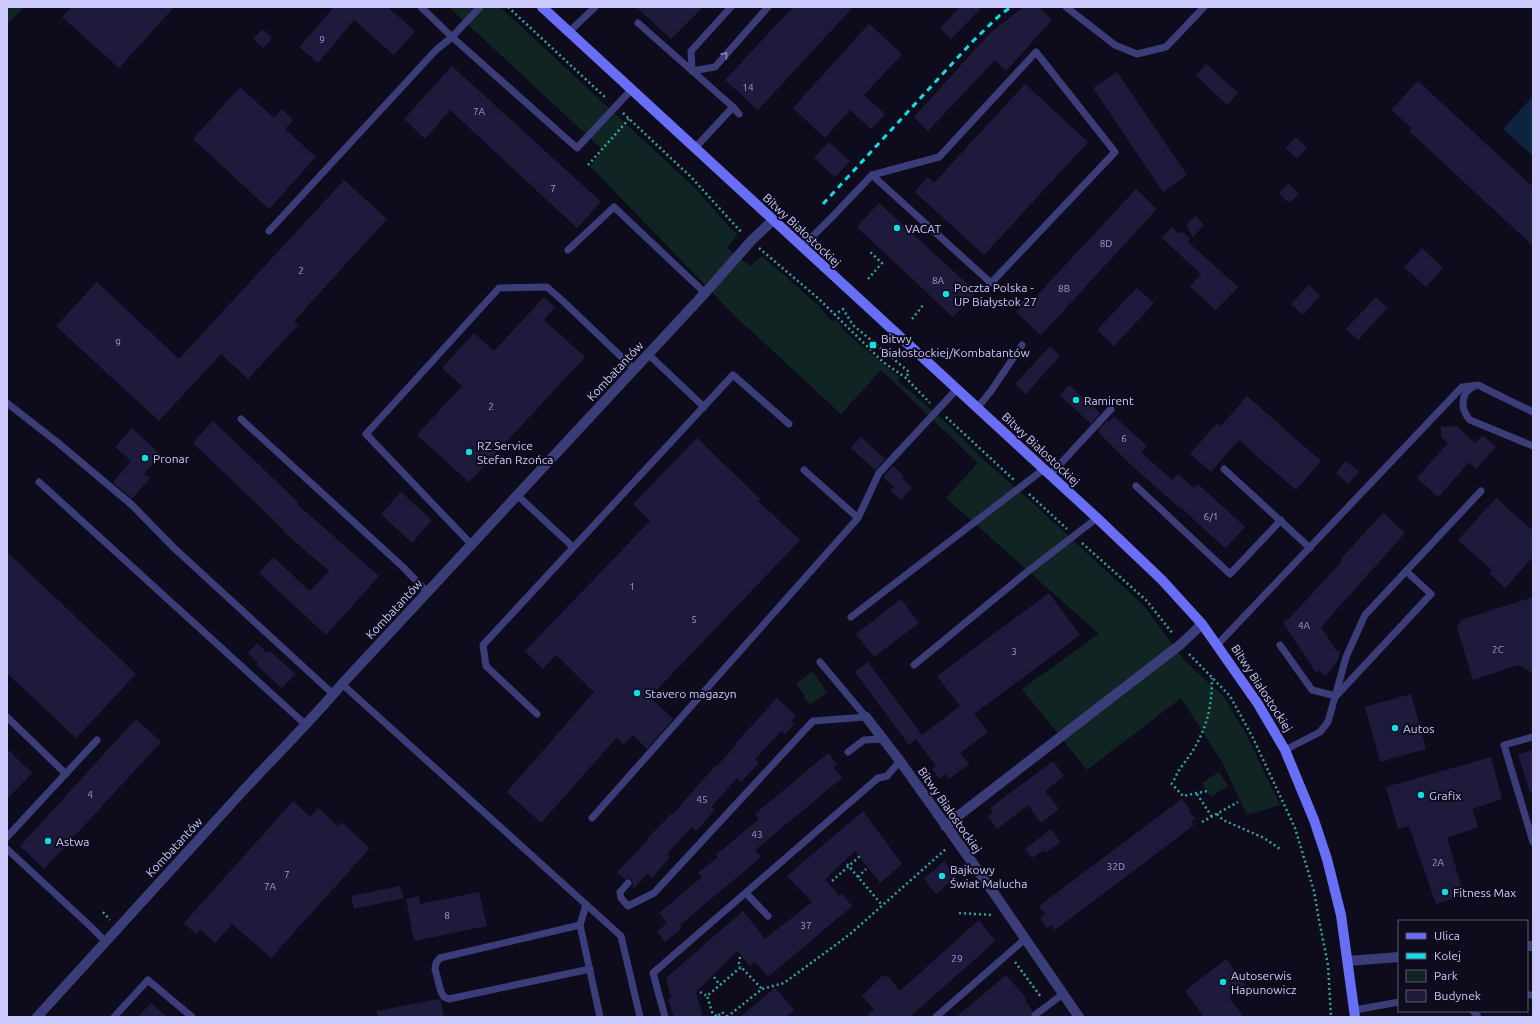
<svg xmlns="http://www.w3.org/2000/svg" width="1540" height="1024" font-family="Ubuntu,sans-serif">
  <rect width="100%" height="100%" fill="#0e0c1c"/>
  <!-- green -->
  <g fill="#102523">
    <polygon points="7,7 24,7 7,25"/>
    <polygon points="449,7 500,7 696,189 729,227 738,234 727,248 750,266 762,256 819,306 832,322 836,320 845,332 900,378 898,381 949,425 986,462 1036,506 1143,605 1185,661 1224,697 1246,734 1280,805 1247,815 1222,762 1181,698 1087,770 1022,689 1099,634 946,498 978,463 881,370 841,414 736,317 590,166 603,150"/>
    <polygon points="812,671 827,692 810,705 804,698 805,696 796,684"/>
    <polygon points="1219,772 1228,786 1211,797 1202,783"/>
  </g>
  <!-- water -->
  <polygon fill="#0e243e" points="1533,96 1533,156 1503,129"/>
  <!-- building -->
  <g fill="#1e1a3c">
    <polygon points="71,7 174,7 119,68 62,17"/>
    <polygon points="334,7 387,7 415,31 394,55 354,20 318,63 299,47"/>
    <polygon points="636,7 703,7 671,39"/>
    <polygon points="793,7 853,7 758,110 725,80"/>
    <polygon points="960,7 982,7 951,39 940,28"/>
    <polygon points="1024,7 1039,7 1052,20 1006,71 995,60 928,131 914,117 991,32"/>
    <polygon points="869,24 902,54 864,95 885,114 871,129 850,110 825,138 793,108"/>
    <polygon points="263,29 272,38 263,48 253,39"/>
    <polygon points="1206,64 1238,93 1227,105 1196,75"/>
    <polygon points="452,66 601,202 577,228 450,110 425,139 404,119"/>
    <polygon points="1117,72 1187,175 1163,192 1093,88"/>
    <polygon points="1418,81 1533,187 1533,246 1409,131 1412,128 1391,110"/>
    <polygon points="1025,84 1088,142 984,255 915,192 928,177 934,183"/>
    <polygon points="240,87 274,118 282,109 293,120 285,129 316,157 269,209 193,139"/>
    <polygon points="1295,137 1307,148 1297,159 1286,148"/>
    <polygon points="829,142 850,161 835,177 814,158"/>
    <polygon points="344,180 387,219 294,321 298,325 248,379 221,354 159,421 56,326 97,282 179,359"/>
    <polygon points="1288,183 1299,194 1289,203 1279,193"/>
    <polygon points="1136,189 1157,209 1041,335 1016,312 1020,308 1013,302 1032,301"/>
    <polygon points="879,203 976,292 953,317 857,227"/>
    <polygon points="1195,216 1204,225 1193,237 1186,226"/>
    <polygon points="1172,227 1179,234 1181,231 1190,239 1188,242 1238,287 1216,310 1190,287 1201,274 1162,238"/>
    <polygon points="1422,248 1443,268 1426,287 1404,267"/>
    <polygon points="1309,285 1320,296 1303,315 1291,304"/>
    <polygon points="1137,288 1154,303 1114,346 1097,330"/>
    <polygon points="544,297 555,307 544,320 585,357 469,482 417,435 462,386 442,368 474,333 494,351"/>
    <polygon points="1376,297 1387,308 1358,340 1346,329"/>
    <polygon points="1050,346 1060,356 1026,394 1015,384"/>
    <polygon points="1069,385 1100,413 1091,424 1060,395"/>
    <polygon points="1247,396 1321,461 1296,490 1240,441 1237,442 1211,472 1190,454 1217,423 1221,426"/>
    <polygon points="1114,416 1147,446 1141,452 1172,480 1178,474 1194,488 1198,484 1245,527 1225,548 1178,505 1177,506 1128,462 1099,433 1100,432 1098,430 1108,420 1109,422"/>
    <polygon points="213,421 298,502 297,504 379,576 326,635 259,573 273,557 310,591 329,571 284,532 285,531 193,443"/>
    <polygon points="1456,426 1475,443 1483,435 1496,447 1476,469 1469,462 1438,497 1417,478 1448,443 1441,437 1441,427"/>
    <polygon points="132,428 161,455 144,474 150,478 132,499 113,482 131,461 115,447"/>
    <polygon points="861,437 885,459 875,470 851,448"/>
    <polygon points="697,438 760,499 758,501 800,540 650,697 673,719 647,749 633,735 624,745 617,737 541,823 507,792 594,692 556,655 543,669 525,651 650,521 633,504"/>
    <polygon points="1346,461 1359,472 1348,484 1336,473"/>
    <polygon points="893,466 904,476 902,478 912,488 901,500 890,490 894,487 883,477"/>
    <polygon points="401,492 432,520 412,543 381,514"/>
    <polygon points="1496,498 1533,531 1533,557 1505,588 1489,573 1492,570 1458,540"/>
    <polygon points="1383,513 1405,533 1321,627 1336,650 1341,652 1336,663 1325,676 1319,670 1316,673 1283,622 1289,619 1342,561 1340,560"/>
    <polygon points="7,552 136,674 76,738 7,673"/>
    <polygon points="1049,593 1080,635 974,714 988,732 960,753 969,764 949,779 945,774 939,779 932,769 936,766 916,739 909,745 855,672 868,662 922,735 960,706 937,676"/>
    <polygon points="1533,597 1533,673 1518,665 1473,680 1457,628 1461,620"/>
    <polygon points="901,599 919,623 874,657 856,634"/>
    <polygon points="257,643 267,653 270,651 295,674 282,688 256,665 258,663 248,653"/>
    <polygon points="1411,694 1426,749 1380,762 1365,707"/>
    <polygon points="777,698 796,716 791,721 794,724 785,734 781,731 755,759 759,763 741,782 737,778 711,807 715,810 696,831 692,827 667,854 670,857 652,878 647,874 634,888 632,886 633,884 632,880 629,878 625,879 617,872 648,840 647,839 671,814 672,815 715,766 716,767 736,745 735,744"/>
    <polygon points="136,719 161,742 44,869 20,846"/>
    <polygon points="7,749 32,773 7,799"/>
    <polygon points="1533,750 1533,792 1530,793 1518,754"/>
    <polygon points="828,753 837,764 833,767 842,778 755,850 761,857 680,925 682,928 665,942 657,932 667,923 659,913 702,877 698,873 718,857 716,855 759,819 755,814"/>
    <polygon points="1491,757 1502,799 1472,809 1478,827 1447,838 1464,895 1436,904 1409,826 1398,829 1386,787"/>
    <polygon points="1053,761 1064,776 1045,791 1059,809 1041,823 1028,805 997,829 988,816 993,812 990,808"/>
    <polygon points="1182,799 1190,809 1188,810 1195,819 1191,822 1194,825 1055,930 1052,925 1047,928 1040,918 1045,914 1039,906"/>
    <polygon points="293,801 310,817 318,808 338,826 341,822 370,848 271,958 232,924 215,943 200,929 196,934 184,923"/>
    <polygon points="863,811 902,864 880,883 855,851 825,879 839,896 842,894 852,906 768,977 755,962 750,966 737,951 696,992 703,1017 674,1017 668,999 671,997 666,978 743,911 765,939 812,902 787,876"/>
    <polygon points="1051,829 1060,842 1046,853 1044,850 1032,858 1025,849"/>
    <polygon points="944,861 957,876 936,894 924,879"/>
    <polygon points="400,886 404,898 354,909 351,896"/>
    <polygon points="479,892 487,926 414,941 406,899 419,896 420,904"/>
    <polygon points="979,920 995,941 910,1017 867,1017 874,1009 862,996 882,976 883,977 887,975 900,991"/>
    <polygon points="1226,959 1246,985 1229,998 1244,1017 1204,1017 1185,991"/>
    <polygon points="1006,975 1026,998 1025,1000 1032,1011 1031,1017 956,1017"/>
    <polygon points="775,988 794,1010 786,1017 740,1017"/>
    <polygon points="439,999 441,1001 444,1017 378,1017 377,1011"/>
    <polygon points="151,1003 167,1017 138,1017"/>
  </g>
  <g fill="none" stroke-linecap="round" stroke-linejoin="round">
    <!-- path -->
    <g stroke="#34a697" stroke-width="2.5" stroke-dasharray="2 3" stroke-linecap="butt">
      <polyline points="508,7 607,99"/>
      <polyline points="623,113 692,178 742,233"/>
      <polyline points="588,165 629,119"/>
      <polyline points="759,248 819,299 883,362 906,378 930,403"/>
      <polyline points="868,279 882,263 869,251"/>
      <polyline points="834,315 843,309 853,325 909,372 906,378"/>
      <polyline points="912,319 924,304"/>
      <polyline points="946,417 1014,480"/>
      <polyline points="1029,494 1067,529"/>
      <polyline points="1082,543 1147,601 1173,634"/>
      <polyline points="1189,654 1230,696 1253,738 1295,828 1314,891 1319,920 1328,965 1331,1017"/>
      <path d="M1174,780C1178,770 1186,761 1192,752C1207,728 1212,706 1212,678"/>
      <polyline points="1171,783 1183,796 1207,791"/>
      <polyline points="1197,794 1212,817"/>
      <polyline points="1217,814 1223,820 1264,838 1280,849"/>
      <polyline points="1202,822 1238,802"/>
      <polyline points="847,864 882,905"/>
      <polyline points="858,877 866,869"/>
      <polyline points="832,881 860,856"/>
      <polyline points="103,912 110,920"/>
      <polyline points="959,913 993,915"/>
      <polyline points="740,957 739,963 741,967"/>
      <polyline points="1015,962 1041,997"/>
      <polyline points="714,977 720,985"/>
      <polyline points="700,992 707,996"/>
      <polyline points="727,1017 762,989 784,983 849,935 947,848"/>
      <polyline points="727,1017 722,1012 717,1017 712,1012 707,996 741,967 762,989"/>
    </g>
    <!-- lane -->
    <g stroke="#3a3d78" stroke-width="7">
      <polyline points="421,7 452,37 577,148 631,90"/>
      <polyline points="731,7 691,51 692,71 715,67 768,7"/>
      <polyline points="1066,7 1115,45 1137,54 1166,47 1204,7"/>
      <polyline points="638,23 733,107 739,114"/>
      <polyline points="569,32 595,7"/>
      <polyline points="694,149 733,107"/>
      <polyline points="269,231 436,50 452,37 480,7"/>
      <polyline points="802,247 833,216 872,175 991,283 1115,152 1036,52 939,157 872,175"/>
      <polyline points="568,250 614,207 705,293"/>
      <polyline points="648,354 704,407"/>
      <path d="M1475,386C1460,392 1460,409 1470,420L1533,446"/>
      <polyline points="7,403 57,442 132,505 174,548 333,694"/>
      <polyline points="978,407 991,391 1022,345"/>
      <polyline points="241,419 403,567 427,592"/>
      <polyline points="1224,469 1310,548"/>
      <polyline points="804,470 858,518"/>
      <polyline points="1050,475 1111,409"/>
      <polyline points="39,482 306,725"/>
      <polyline points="1136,486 1230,574 1281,520"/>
      <polyline points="517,495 573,547"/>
      <polyline points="471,544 366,434 499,288 547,287 564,302 634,369"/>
      <polyline points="851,617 1044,469"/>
      <polyline points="1218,644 1462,387 1478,385 1533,412"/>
      <polyline points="1280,645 1312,690 1336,696 1431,594 1406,571"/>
      <polyline points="820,662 866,717"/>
      <polyline points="914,665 1027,572 1097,518"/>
      <polyline points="342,684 621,936 640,1017"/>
      <polyline points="537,714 486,666 483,645 733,375 789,424"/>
      <polyline points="7,717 66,774"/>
      <polyline points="1533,737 1504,745 1533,842"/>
      <polyline points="1285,750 1320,732 1328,722 1346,657 1365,615 1481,491"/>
      <polyline points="848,752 864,740 883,739"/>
      <polyline points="592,818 858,518 879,473 957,389"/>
      <polyline points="7,837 97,740"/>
      <polyline points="7,849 90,926 105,941"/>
      <polyline points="628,883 620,892 621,898 628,906 654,893 813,721 866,717"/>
      <polyline points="746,893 768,916"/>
      <polyline points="586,905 580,925 600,1017"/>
      <polyline points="580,925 440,958 436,963 435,969 441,992 444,997 449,999 590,969"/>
      <polyline points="1527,995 1533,995"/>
      <polyline points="1355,1010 1399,1002"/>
      <polyline points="1473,1011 1478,1017"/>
      <polyline points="1035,1015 1063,994"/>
      <polyline points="114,1017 148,980 192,1017"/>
      <polyline points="665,1017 653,973 878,778 887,776 900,761"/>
      <polyline points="936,1017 1025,939"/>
    </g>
    <!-- street -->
    <g stroke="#3a3d78" stroke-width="10">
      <polyline points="866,717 900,761 989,886 1079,1017"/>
      <polyline points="945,826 1181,644 1202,624"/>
      <polyline points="1527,946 1533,946"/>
      <polyline points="1348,961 1399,957"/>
      <path d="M37,1017C105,942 173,867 241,793C275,756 310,722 342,684L705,293L751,241L773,220"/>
    </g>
    <!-- secondary -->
    <polyline stroke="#686ff6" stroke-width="10" points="542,7 1097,518 1162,580 1202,624 1258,704 1285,750 1314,820 1327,859 1341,915 1355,1017"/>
    <!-- rail -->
    <polyline stroke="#0edfe4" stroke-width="3" stroke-dasharray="6 5" stroke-linecap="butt" points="823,204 973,41 1000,15 1011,7"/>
  </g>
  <!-- one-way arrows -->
  <defs><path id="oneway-chevron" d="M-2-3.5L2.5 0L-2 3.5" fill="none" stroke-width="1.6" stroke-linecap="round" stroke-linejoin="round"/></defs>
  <use stroke="#8384ba" href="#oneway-chevron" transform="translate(725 55) rotate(-48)"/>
  <!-- markers -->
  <g fill="#0edfe4" stroke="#0e0c1c" stroke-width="1.5">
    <circle cx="897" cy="228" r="4"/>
    <circle cx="946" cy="294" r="4"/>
    <rect x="869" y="341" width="8" height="8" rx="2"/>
    <circle cx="1076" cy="400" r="4"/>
    <circle cx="469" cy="452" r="4"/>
    <circle cx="145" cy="458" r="4"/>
    <circle cx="637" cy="693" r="4"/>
    <circle cx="1395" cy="728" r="4"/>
    <circle cx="1421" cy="795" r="4"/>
    <circle cx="48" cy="841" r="4"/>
    <circle cx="942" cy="876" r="4"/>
    <circle cx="1445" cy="892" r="4"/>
    <circle cx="1223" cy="982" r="4"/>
  </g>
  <g text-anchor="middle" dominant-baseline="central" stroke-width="4" stroke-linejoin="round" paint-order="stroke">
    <!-- number labels -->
    <g font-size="10" fill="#a09ecc">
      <text x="322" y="39">9</text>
      <text x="748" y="87">14</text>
      <text x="479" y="111">7A</text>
      <text x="553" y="188">7</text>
      <text x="1106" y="243">8D</text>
      <text x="301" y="270">2</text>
      <text x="938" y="280">8A</text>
      <text x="1064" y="288">8B</text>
      <text x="118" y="342">9</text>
      <text x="491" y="406">2</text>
      <text x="1124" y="438">6</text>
      <text x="1211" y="516">6/1</text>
      <text x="632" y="586">1</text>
      <text x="694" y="619">5</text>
      <text x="1304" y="625">4A</text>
      <text x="1498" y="649">2C</text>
      <text x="1014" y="651">3</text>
      <text x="90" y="794">4</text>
      <text x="702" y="799">45</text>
      <text x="757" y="834">43</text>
      <text x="1438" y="862">2A</text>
      <text x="1116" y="866">32D</text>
      <text x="287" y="874">7</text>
      <text x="270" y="886">7A</text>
      <text x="447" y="915">8</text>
      <text x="806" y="925">37</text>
      <text x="957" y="958">29</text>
    </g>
    <!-- poi labels -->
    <g font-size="12" fill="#cccafc" stroke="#0e0c1c" text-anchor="start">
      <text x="905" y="228">VACAT</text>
      <text x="954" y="287">Poczta Polska -<tspan x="954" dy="14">UP Białystok 27</tspan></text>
      <text x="881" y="338">Bitwy<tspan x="881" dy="14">Białostockiej/Kombatantów</tspan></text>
      <text x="1084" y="400">Ramirent</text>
      <text x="477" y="445">RZ Service<tspan x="477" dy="14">Stefan Rzońca</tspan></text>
      <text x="153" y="458">Pronar</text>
      <text x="645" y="693">Stavero magazyn</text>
      <text x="1403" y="728">Autos</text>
      <text x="1429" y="795">Grafix</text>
      <text x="56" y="841">Astwa</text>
      <text x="950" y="869">Bajkowy<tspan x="950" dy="14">Świat Malucha</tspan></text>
      <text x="1453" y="892">Fitness Max</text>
      <text x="1231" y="975">Autoserwis<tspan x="1231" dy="14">Hapunowicz</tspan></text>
    </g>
    <!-- street labels -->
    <g font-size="12" fill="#cccafc" stroke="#0e0c1c">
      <text transform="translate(802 230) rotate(43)">Bitwy Białostockiej</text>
      <text transform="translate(615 371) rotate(-47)">Kombatantów</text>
      <text transform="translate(1041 449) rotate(43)">Bitwy Białostockiej</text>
      <text transform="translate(394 609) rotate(-47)">Kombatantów</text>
      <text transform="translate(1262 688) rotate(57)">Bitwy Białostockiej</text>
      <text transform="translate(950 810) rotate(55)">Bitwy Białostockiej</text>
      <text transform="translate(174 847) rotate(-47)">Kombatantów</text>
    </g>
  </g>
  <!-- border -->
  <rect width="1540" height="1024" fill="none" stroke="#cccafc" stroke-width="16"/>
  <!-- legend -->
  <rect x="1398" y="920" width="130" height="92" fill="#0e0c1c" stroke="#5a5876"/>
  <rect x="1406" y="933" width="20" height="6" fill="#686ff6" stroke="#5a5876"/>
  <text x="1434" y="940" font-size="12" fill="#cccafc">Ulica</text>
  <rect x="1406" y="953" width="20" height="6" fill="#0edfe4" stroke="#5a5876"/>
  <text x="1434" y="960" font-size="12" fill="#cccafc">Kolej</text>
  <rect x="1406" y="970" width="20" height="12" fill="#102523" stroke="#5a5876"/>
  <text x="1434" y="980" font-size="12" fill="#cccafc">Park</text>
  <rect x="1406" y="990" width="20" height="12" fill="#1e1a3c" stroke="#5a5876"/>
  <text x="1434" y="1000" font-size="12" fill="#cccafc">Budynek</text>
</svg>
